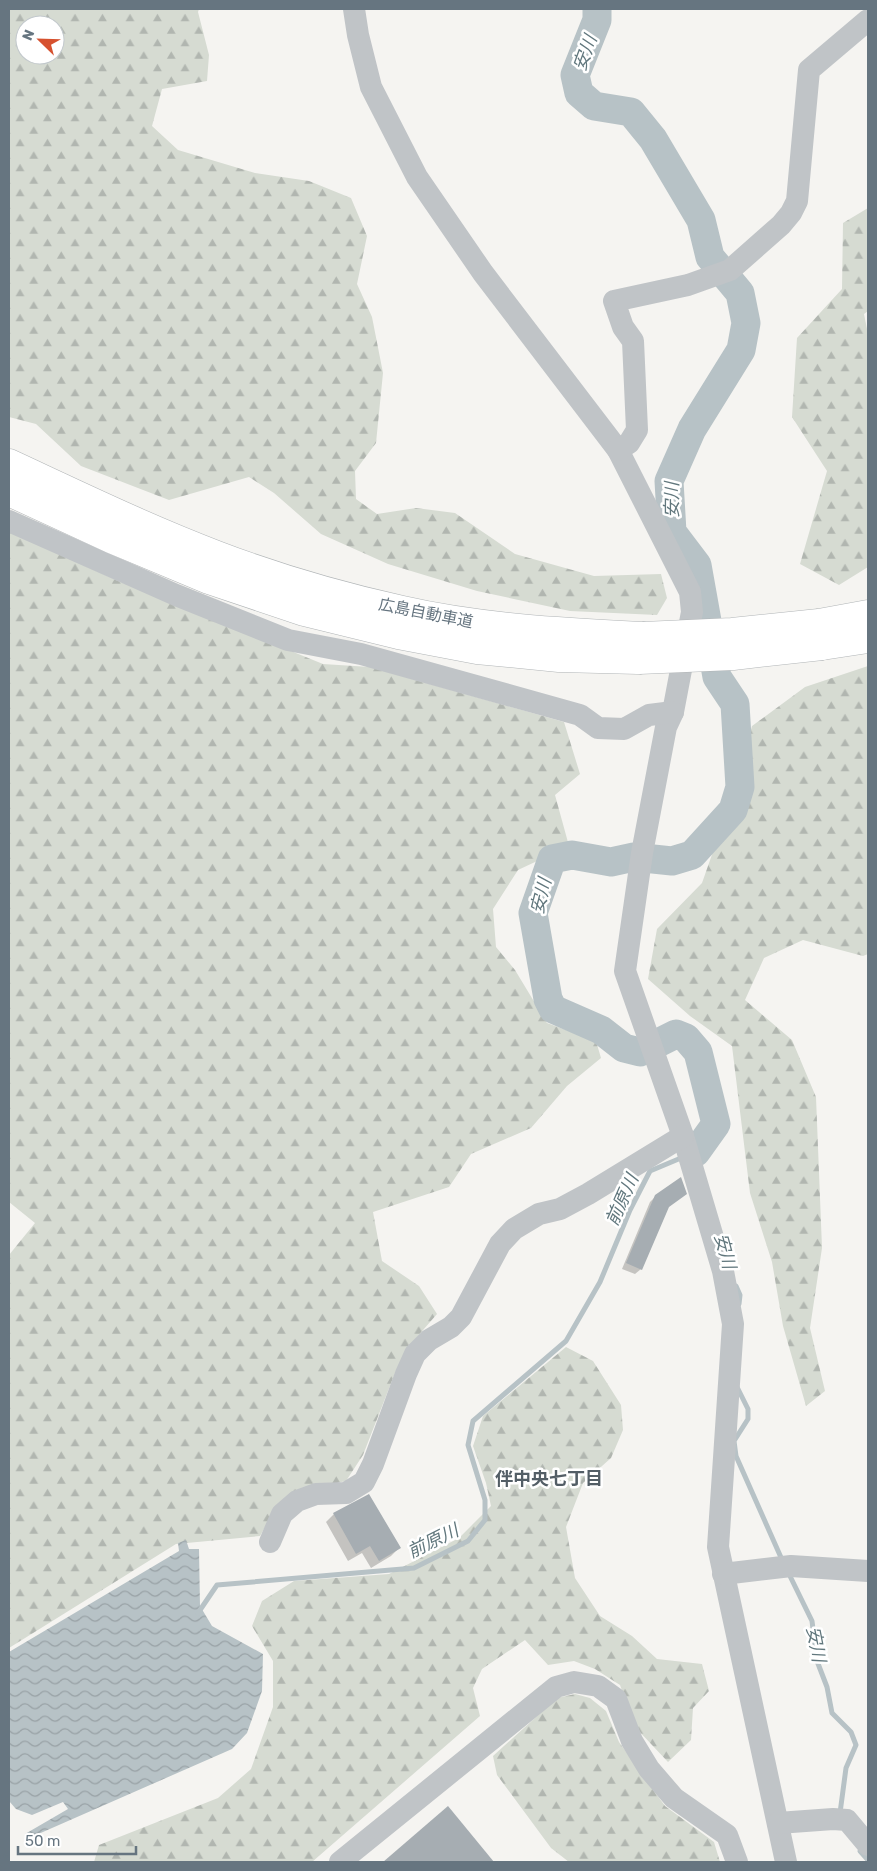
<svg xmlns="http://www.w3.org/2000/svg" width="877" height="1871" font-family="Rubik,'Noto Sans JP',sans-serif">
  <defs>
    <pattern id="forest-firs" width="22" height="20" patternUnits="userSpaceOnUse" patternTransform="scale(1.25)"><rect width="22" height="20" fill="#d6dbd2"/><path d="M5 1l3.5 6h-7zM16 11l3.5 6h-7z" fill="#b1b6b0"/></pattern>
    <pattern id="water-waves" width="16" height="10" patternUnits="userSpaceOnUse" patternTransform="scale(1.25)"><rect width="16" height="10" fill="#b7c2c6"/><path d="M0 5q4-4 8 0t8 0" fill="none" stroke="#99a2a6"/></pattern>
  </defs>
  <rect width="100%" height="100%" fill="#f5f4f1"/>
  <!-- forest -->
  <g fill="url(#forest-firs)" fill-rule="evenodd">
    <path d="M9,9H199L198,12L209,55L207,81L162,89L152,126L178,150L255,173L309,181L351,198L367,236L357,284L372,317L383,373L376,443L355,471L356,499L377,514L416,508L455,513L515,554L594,576L661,574L667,598L657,615L570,611L477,591L388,564L321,534L274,493L249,477L169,500L81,466L36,424L9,417ZM25,25H55V55H25Z"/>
    <polygon points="868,208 868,311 864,314 868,334 868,567 839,585 800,564 827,471 792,417 797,338 842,289 843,223"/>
    <polygon points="9,531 116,580 323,664 370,667 564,722 580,774 555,795 569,846 518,870 493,909 496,947 515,970 547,1023 596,1041 601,1058 567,1086 531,1128 471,1154 449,1187 373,1212 382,1261 419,1286 437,1314 410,1345 395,1373 363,1455 346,1481 306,1490 277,1506 260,1536 176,1544 9,1648 9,1255 35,1223 9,1202"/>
    <polygon points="868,666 868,954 863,956 803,940 764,958 745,1000 792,1040 816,1097 822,1248 810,1328 825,1391 806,1406 783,1326 772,1262 750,1193 732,1046 690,1016 648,979 657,929 702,883 728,809 752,726 805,687"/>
    <polygon points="566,1347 593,1361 621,1405 623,1430 611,1458 583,1483 566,1527 575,1578 600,1616 632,1636 657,1659 702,1664 709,1691 693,1708 691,1740 668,1762 636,1728 620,1685 595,1669 574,1661 548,1665 525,1640 482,1669 473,1688 480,1716 312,1862 94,1862 99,1845 218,1798 251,1769 273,1707 273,1661 252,1626 262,1601 294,1581 389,1574 459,1538 491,1506 486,1483 473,1446 483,1416"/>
    <polygon points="575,1694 590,1698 606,1711 619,1742 665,1806 714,1842 720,1862 569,1862 551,1848 497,1775 493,1756 557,1698"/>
  </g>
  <!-- water -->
  <polygon fill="url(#water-waves)" points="186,1540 189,1549 199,1549 200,1606 212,1626 263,1654 262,1691 247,1733 232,1749 27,1839 25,1834 68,1809 63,1802 32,1815 16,1809 9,1801 9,1652 179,1551 178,1543"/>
  <!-- shadow -->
  <g fill="#0003">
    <polygon points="656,1196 641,1269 635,1274 622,1269 650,1202"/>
    <polygon points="369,1496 399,1548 391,1556 371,1568 362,1553 348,1561 326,1522 334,1514"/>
    <polygon points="448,1808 491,1862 385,1862"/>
  </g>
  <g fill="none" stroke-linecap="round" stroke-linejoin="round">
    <!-- stream -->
    <g stroke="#b7c2c6" stroke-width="5">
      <polyline points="736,1286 740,1295 739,1304"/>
      <polyline points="737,1387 748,1409 748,1419 734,1441 736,1456 783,1562"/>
      <polyline points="788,1572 812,1621 817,1661 827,1687 832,1713 851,1732 856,1745 846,1768 840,1813"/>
      <polyline points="198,1613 217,1585 414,1568 468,1541 485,1520 485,1500 468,1445 473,1421 566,1341 600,1282 630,1210 650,1171 681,1158"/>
      <polyline points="860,1851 868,1860"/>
    </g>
    <!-- river -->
    <polyline stroke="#b7c2c6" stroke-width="29" points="597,9 597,20 575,75 579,93 594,106 631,112 653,139 701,220 710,257 740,293 746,323 741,350 692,429 669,481 672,532 697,565 717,677 735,704 740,787 733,810 692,855 672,861 634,857 611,862 572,855 552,859 533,913 548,999 553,1009 601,1030 624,1048 640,1052 676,1034 686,1038 698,1052 716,1124 696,1152"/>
  </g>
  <!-- building -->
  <g fill="#a6adb2">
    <polygon points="681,1177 687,1194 669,1207 642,1270 626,1263 655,1195"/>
    <polygon points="369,1494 401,1548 379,1561 370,1546 356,1554 333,1513"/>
    <polygon points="448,1806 494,1862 383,1862"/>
  </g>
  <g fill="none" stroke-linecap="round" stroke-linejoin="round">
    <defs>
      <g id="highway">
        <path d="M9,463C78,495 146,528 217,555C277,578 340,596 402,610C481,628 563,632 643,636"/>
        <polyline points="9,492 111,539 209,580 304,612 398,635 477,650 559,658 639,660"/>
        <polyline points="819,623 868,614"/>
        <polyline points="822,646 868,639"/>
      </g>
    </defs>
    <!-- highway casing -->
    <use href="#highway" stroke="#b1b5b7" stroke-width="29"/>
    <!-- minor -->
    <g stroke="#c0c4c7" stroke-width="22">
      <polyline points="354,9 358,35 371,87 417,177 483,273 618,450 690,592 692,612 673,712 666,727 642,853 625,971 683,1136 723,1271 733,1324 718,1547 786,1862"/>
      <polyline points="618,450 629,443 637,430 633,341 623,327 614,301 688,285 730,270 781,225 791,213 797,201 809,70 868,20"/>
      <polyline points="9,521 176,595 288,640 361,654 580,715 598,728 624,729 649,715 673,712"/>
      <polyline points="270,1542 282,1514 297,1501 316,1494 346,1493 364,1482 373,1464 406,1374 415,1354 429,1340 451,1327 461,1317 500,1244 514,1229 539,1214 560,1209 588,1194 683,1136"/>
      <polyline points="723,1574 791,1566 868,1571"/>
      <polyline points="778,1823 833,1819 847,1820 868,1845"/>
      <polyline points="340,1862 556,1687 574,1682 598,1686 616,1699 632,1741 649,1769 674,1798 727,1835 737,1862"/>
    </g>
    <!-- highway -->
    <use href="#highway" stroke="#fff" stroke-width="28"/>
    <defs>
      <g id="highway-bridge">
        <polyline points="643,636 732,632 819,623"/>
        <polyline points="639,660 733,656 822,646"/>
      </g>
    </defs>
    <!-- highway-bridge casing -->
    <use href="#highway-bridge" stroke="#b1b5b7" stroke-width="29" stroke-linecap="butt"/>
    <!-- highway-bridge -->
    <use href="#highway-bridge" stroke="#fff" stroke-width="28"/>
  </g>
  <g text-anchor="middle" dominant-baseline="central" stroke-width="5" stroke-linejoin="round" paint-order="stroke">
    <!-- street labels -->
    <g font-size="16" fill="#667580" stroke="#fff">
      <text transform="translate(426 613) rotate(11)">広島自動車道</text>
    </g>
    <!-- water labels -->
    <g font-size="18" font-style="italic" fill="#61777d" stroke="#fff">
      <text transform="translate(585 53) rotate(-70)">安川</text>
      <text transform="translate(672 500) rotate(-90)">安川</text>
      <text transform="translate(541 896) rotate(-76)">安川</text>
      <text transform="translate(622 1200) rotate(-66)">前原川</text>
      <text transform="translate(725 1251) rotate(75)">安川</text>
      <text transform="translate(433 1541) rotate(-26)">前原川</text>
      <text transform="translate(816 1644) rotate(79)">安川</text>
    </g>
    <!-- neighbourhood labels -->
    <g font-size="18" font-weight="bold" fill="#535e66" stroke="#fff">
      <text x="549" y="1479">伴中央七丁目</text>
    </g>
  </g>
  <!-- border -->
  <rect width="877" height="1871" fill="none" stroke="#667580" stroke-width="20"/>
  <!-- north arrow -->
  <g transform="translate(40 40) rotate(293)"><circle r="24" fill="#ffffff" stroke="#c2c8cc"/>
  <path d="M0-4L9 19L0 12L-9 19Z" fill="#d6512f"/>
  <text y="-8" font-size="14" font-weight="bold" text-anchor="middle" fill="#667580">N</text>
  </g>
  <!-- scale -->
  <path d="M18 1846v8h118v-8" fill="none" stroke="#667580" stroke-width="2.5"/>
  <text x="25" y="1846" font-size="15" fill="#667580" stroke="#ffffff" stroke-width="4" paint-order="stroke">50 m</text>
</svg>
